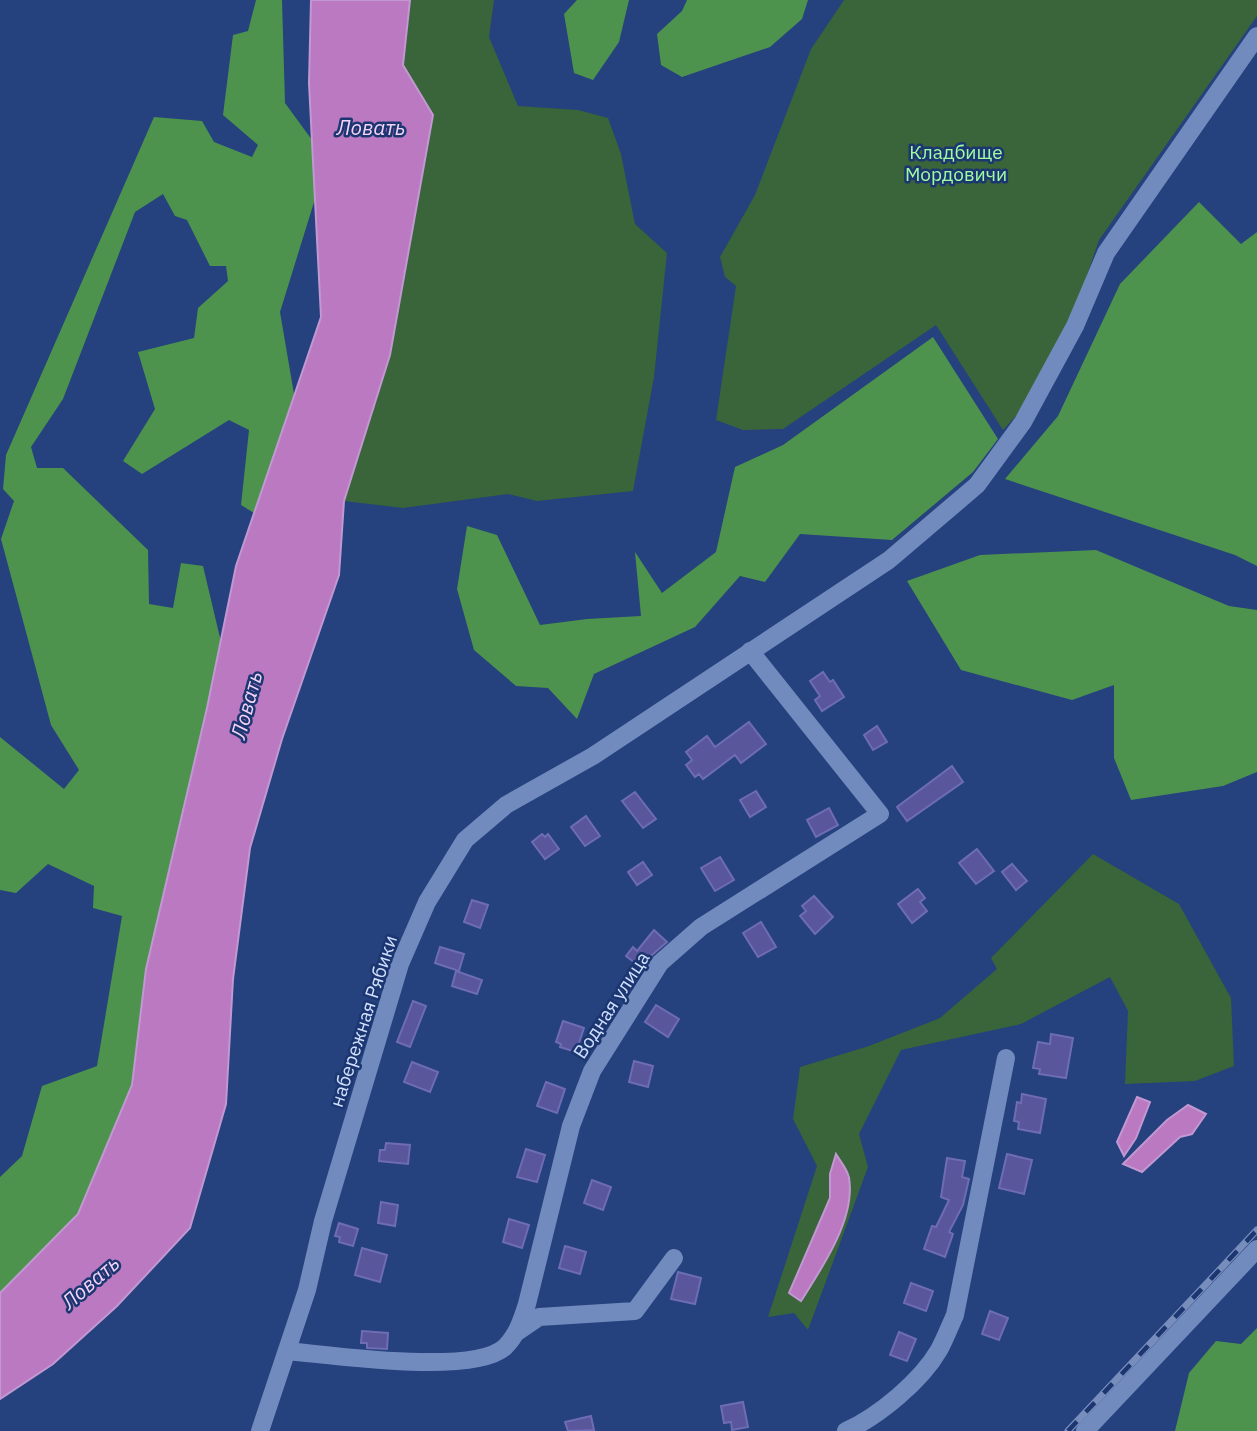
<svg xmlns="http://www.w3.org/2000/svg" width="1257" height="1431" font-family="'IBM Plex Sans',sans-serif">
  <rect width="100%" height="100%" fill="#25417e"/>
  <!-- green -->
  <g fill="#3a643a">
    <polygon points="410,0 494,0 489,37 518,106 578,110 608,118 621,154 635,224 667,253 654,377 633,491 537,501 508,494 403,508 344,501 390,355 432,115 403,65"/>
    <polygon points="844,0 1257,0 1257,16 1099,240 1078,302 1019,413 1003,430 936,325 783,429 743,430 716,420 736,286 725,277 720,257 755,195 811,49"/>
    <polygon points="1093,854 1179,904 1231,998 1234,1066 1195,1081 1125,1084 1128,1011 1110,977 1021,1024 901,1050 859,1134 868,1167 808,1330 794,1313 768,1317 817,1166 793,1119 800,1067 869,1046 940,1018 997,969 991,958"/>
  </g>
  <!-- forest -->
  <g fill="#4d934d">
    <polygon points="256,0 282,0 285,103 312,140 315,199 280,312 294,394 254,513 241,505 249,430 229,420 142,474 123,461 155,409 138,352 194,338 198,308 228,281 226,266 210,266 187,220 175,216 163,194 135,212 63,399 31,447 37,468 63,468 148,550 149,604 173,608 181,563 203,566 221,642 207,708 146,969 132,1085 78,1214 0,1293 0,1177 22,1156 42,1086 97,1066 122,916 93,908 94,886 48,864 16,893 0,890 0,737 64,789 79,770 51,725 1,539 14,501 3,489 6,455 154,117 202,121 214,142 252,157 258,145 223,115 233,35 248,31"/>
    <polygon points="577,0 629,0 619,42 593,80 574,73 564,14"/>
    <polygon points="687,0 808,0 802,19 770,47 682,77 661,65 657,34 682,11"/>
    <polygon points="1199,202 1241,244 1257,232 1257,566 1235,555 1005,479 1058,416 1120,284"/>
    <polygon points="933,337 998,439 973,472 892,540 800,534 765,582 740,576 695,627 594,674 577,719 548,688 516,686 474,650 457,589 467,526 497,535 540,625 587,619 641,616 635,552 662,593 716,552 735,467 783,445"/>
    <polygon points="1096,550 1229,606 1257,610 1257,772 1223,786 1131,800 1114,758 1114,685 1072,700 961,670 907,581 980,555"/>
    <polygon points="1257,1328 1257,1431 1175,1431 1189,1373 1216,1341 1241,1344"/>
  </g>
  <!-- water -->
  <g fill="#ba79c0" stroke="#c198d2" stroke-width="2">
    <polygon points="311,0 410,0 403,65 433,115 390,355 344,501 339,575 282,739 250,848 233,979 226,1104 190,1228 117,1306 53,1364 0,1399 0,1293 78,1214 132,1085 146,969 207,708 236,566 321,317 309,83"/>
    <polygon points="1137,1097 1150,1102 1136,1138 1124,1156 1117,1142"/>
    <polygon points="1188,1105 1206,1114 1192,1134 1180,1137 1142,1172 1123,1164 1167,1120"/>
    <path d="M836,1154C840,1161 848,1170 849,1178C856,1218 822,1268 801,1301L789,1293L830,1198V1174Z"/>
  </g>
  <!-- building -->
  <g fill="#59569b" stroke="#6e6cb3" stroke-width="2">
    <polygon points="823,672 830,682 833,680 844,697 822,711 815,700 820,696 810,681"/>
    <polygon points="749,722 766,744 741,763 735,755 703,779 699,774 695,777 686,765 692,760 686,752 707,736 715,747"/>
    <polygon points="877,726 887,742 873,750 864,735"/>
    <polygon points="952,766 963,782 907,821 897,807"/>
    <polygon points="756,791 766,807 750,817 740,800"/>
    <polygon points="635,792 656,819 643,828 622,801"/>
    <polygon points="829,808 838,825 816,837 807,820"/>
    <polygon points="586,816 600,836 585,846 571,827"/>
    <polygon points="542,834 545,837 548,834 559,849 545,859 532,842"/>
    <polygon points="977,849 994,871 976,884 959,863"/>
    <polygon points="720,857 734,880 715,891 701,868"/>
    <polygon points="643,862 652,875 637,885 628,872"/>
    <polygon points="1012,864 1027,881 1016,890 1002,872"/>
    <polygon points="918,889 925,898 920,902 927,911 912,923 898,904"/>
    <polygon points="814,896 833,917 815,934 800,916 806,911 802,906"/>
    <polygon points="472,900 488,905 480,928 464,922"/>
    <polygon points="761,922 776,947 758,957 743,933"/>
    <polygon points="654,930 667,942 652,955 643,969 626,956 633,947 637,951"/>
    <polygon points="440,947 464,954 459,971 435,963"/>
    <polygon points="456,971 482,980 477,994 452,986"/>
    <polygon points="413,1001 426,1006 410,1047 397,1042"/>
    <polygon points="656,1005 679,1019 668,1037 645,1022"/>
    <polygon points="563,1021 584,1028 576,1052 560,1047 561,1044 556,1042"/>
    <polygon points="1051,1034 1073,1038 1066,1078 1039,1074 1040,1069 1033,1068 1038,1042 1050,1044"/>
    <polygon points="634,1061 653,1066 648,1087 629,1082"/>
    <polygon points="412,1062 438,1072 430,1092 404,1082"/>
    <polygon points="546,1082 565,1089 557,1113 537,1106"/>
    <polygon points="1022,1094 1046,1099 1040,1133 1018,1129 1019,1122 1014,1121 1017,1102 1021,1103"/>
    <polygon points="386,1143 410,1145 408,1164 379,1161 380,1150 385,1150"/>
    <polygon points="526,1149 545,1155 537,1182 517,1177"/>
    <polygon points="1007,1154 1032,1160 1024,1194 999,1188"/>
    <polygon points="947,1158 965,1161 962,1177 969,1179 963,1205 949,1232 953,1234 945,1257 924,1249 932,1226 936,1227 949,1200 941,1197"/>
    <polygon points="592,1180 611,1187 603,1210 584,1203"/>
    <polygon points="381,1202 398,1205 395,1226 378,1223"/>
    <polygon points="509,1219 529,1225 522,1248 503,1242"/>
    <polygon points="339,1223 358,1229 353,1246 339,1242 340,1237 335,1236"/>
    <polygon points="565,1246 586,1252 580,1274 559,1268"/>
    <polygon points="362,1248 387,1255 380,1282 355,1275"/>
    <polygon points="678,1272 701,1278 695,1304 671,1299"/>
    <polygon points="911,1283 933,1291 926,1311 904,1303"/>
    <polygon points="990,1311 1008,1318 999,1340 982,1334"/>
    <polygon points="362,1331 388,1333 387,1349 367,1348 367,1343 361,1343"/>
    <polygon points="899,1332 916,1339 907,1361 890,1355"/>
    <polygon points="743,1402 748,1427 732,1430 731,1422 724,1423 721,1406"/>
    <polygon points="591,1416 594,1430 568,1431 565,1422"/>
  </g>
  <g fill="none" stroke-linecap="round" stroke-linejoin="round">
    <!-- minor -->
    <g stroke="#718bbe" stroke-width="18">
      <polyline points="517,1332 539,1317 635,1311 674,1258"/>
      <path d="M287,1351C332,1355 474,1376 505,1347C517,1335 522,1320 527,1304L571,1126L592,1071L660,963L701,927L880,814L750,651"/>
      <polyline points="260,1431 307,1290 323,1221 400,964 427,902 465,840 506,805 593,756 889,560 977,485 1023,422 1075,326 1106,253 1257,36"/>
      <path d="M846,1431C879,1416 921,1381 939,1350C945,1339 950,1326 955,1315L1006,1058"/>
      <polyline points="1085,1431 1257,1249"/>
    </g>
    <defs>
      <polyline id="rail" points="1068,1431 1257,1230"/>
    </defs>
    <!-- rail casing -->
    <use href="#rail" stroke="#778dbb" stroke-width="7"/>
    <!-- rail -->
    <use href="#rail" stroke="#1b3671" stroke-width="4.5" stroke-dasharray="13" stroke-linecap="butt"/>
  </g>
  <g text-anchor="middle" dominant-baseline="central" stroke-width="5" stroke-linejoin="round" paint-order="stroke">
    <!-- park labels -->
    <g font-size="19" fill="#a0fc9e" stroke="#1b3671">
      <text x="956" y="152">Кладбище<tspan x="956" dy="22">Мордовичи</tspan></text>
    </g>
    <!-- street labels -->
    <g font-size="19" fill="#d1e0fd" stroke="#1b3671">
      <text transform="translate(611 1005) rotate(-57)">Водная улица</text>
      <text transform="translate(363 1021) rotate(-72)">набережная Рябики</text>
    </g>
    <!-- water labels -->
    <g font-size="21" font-style="italic" fill="#f5d3f8" stroke="#1b3671">
      <text x="371" y="127">Ловать</text>
      <text transform="translate(246 705) rotate(-75)">Ловать</text>
      <text transform="translate(90 1282) rotate(-41)">Ловать</text>
    </g>
  </g>
</svg>
